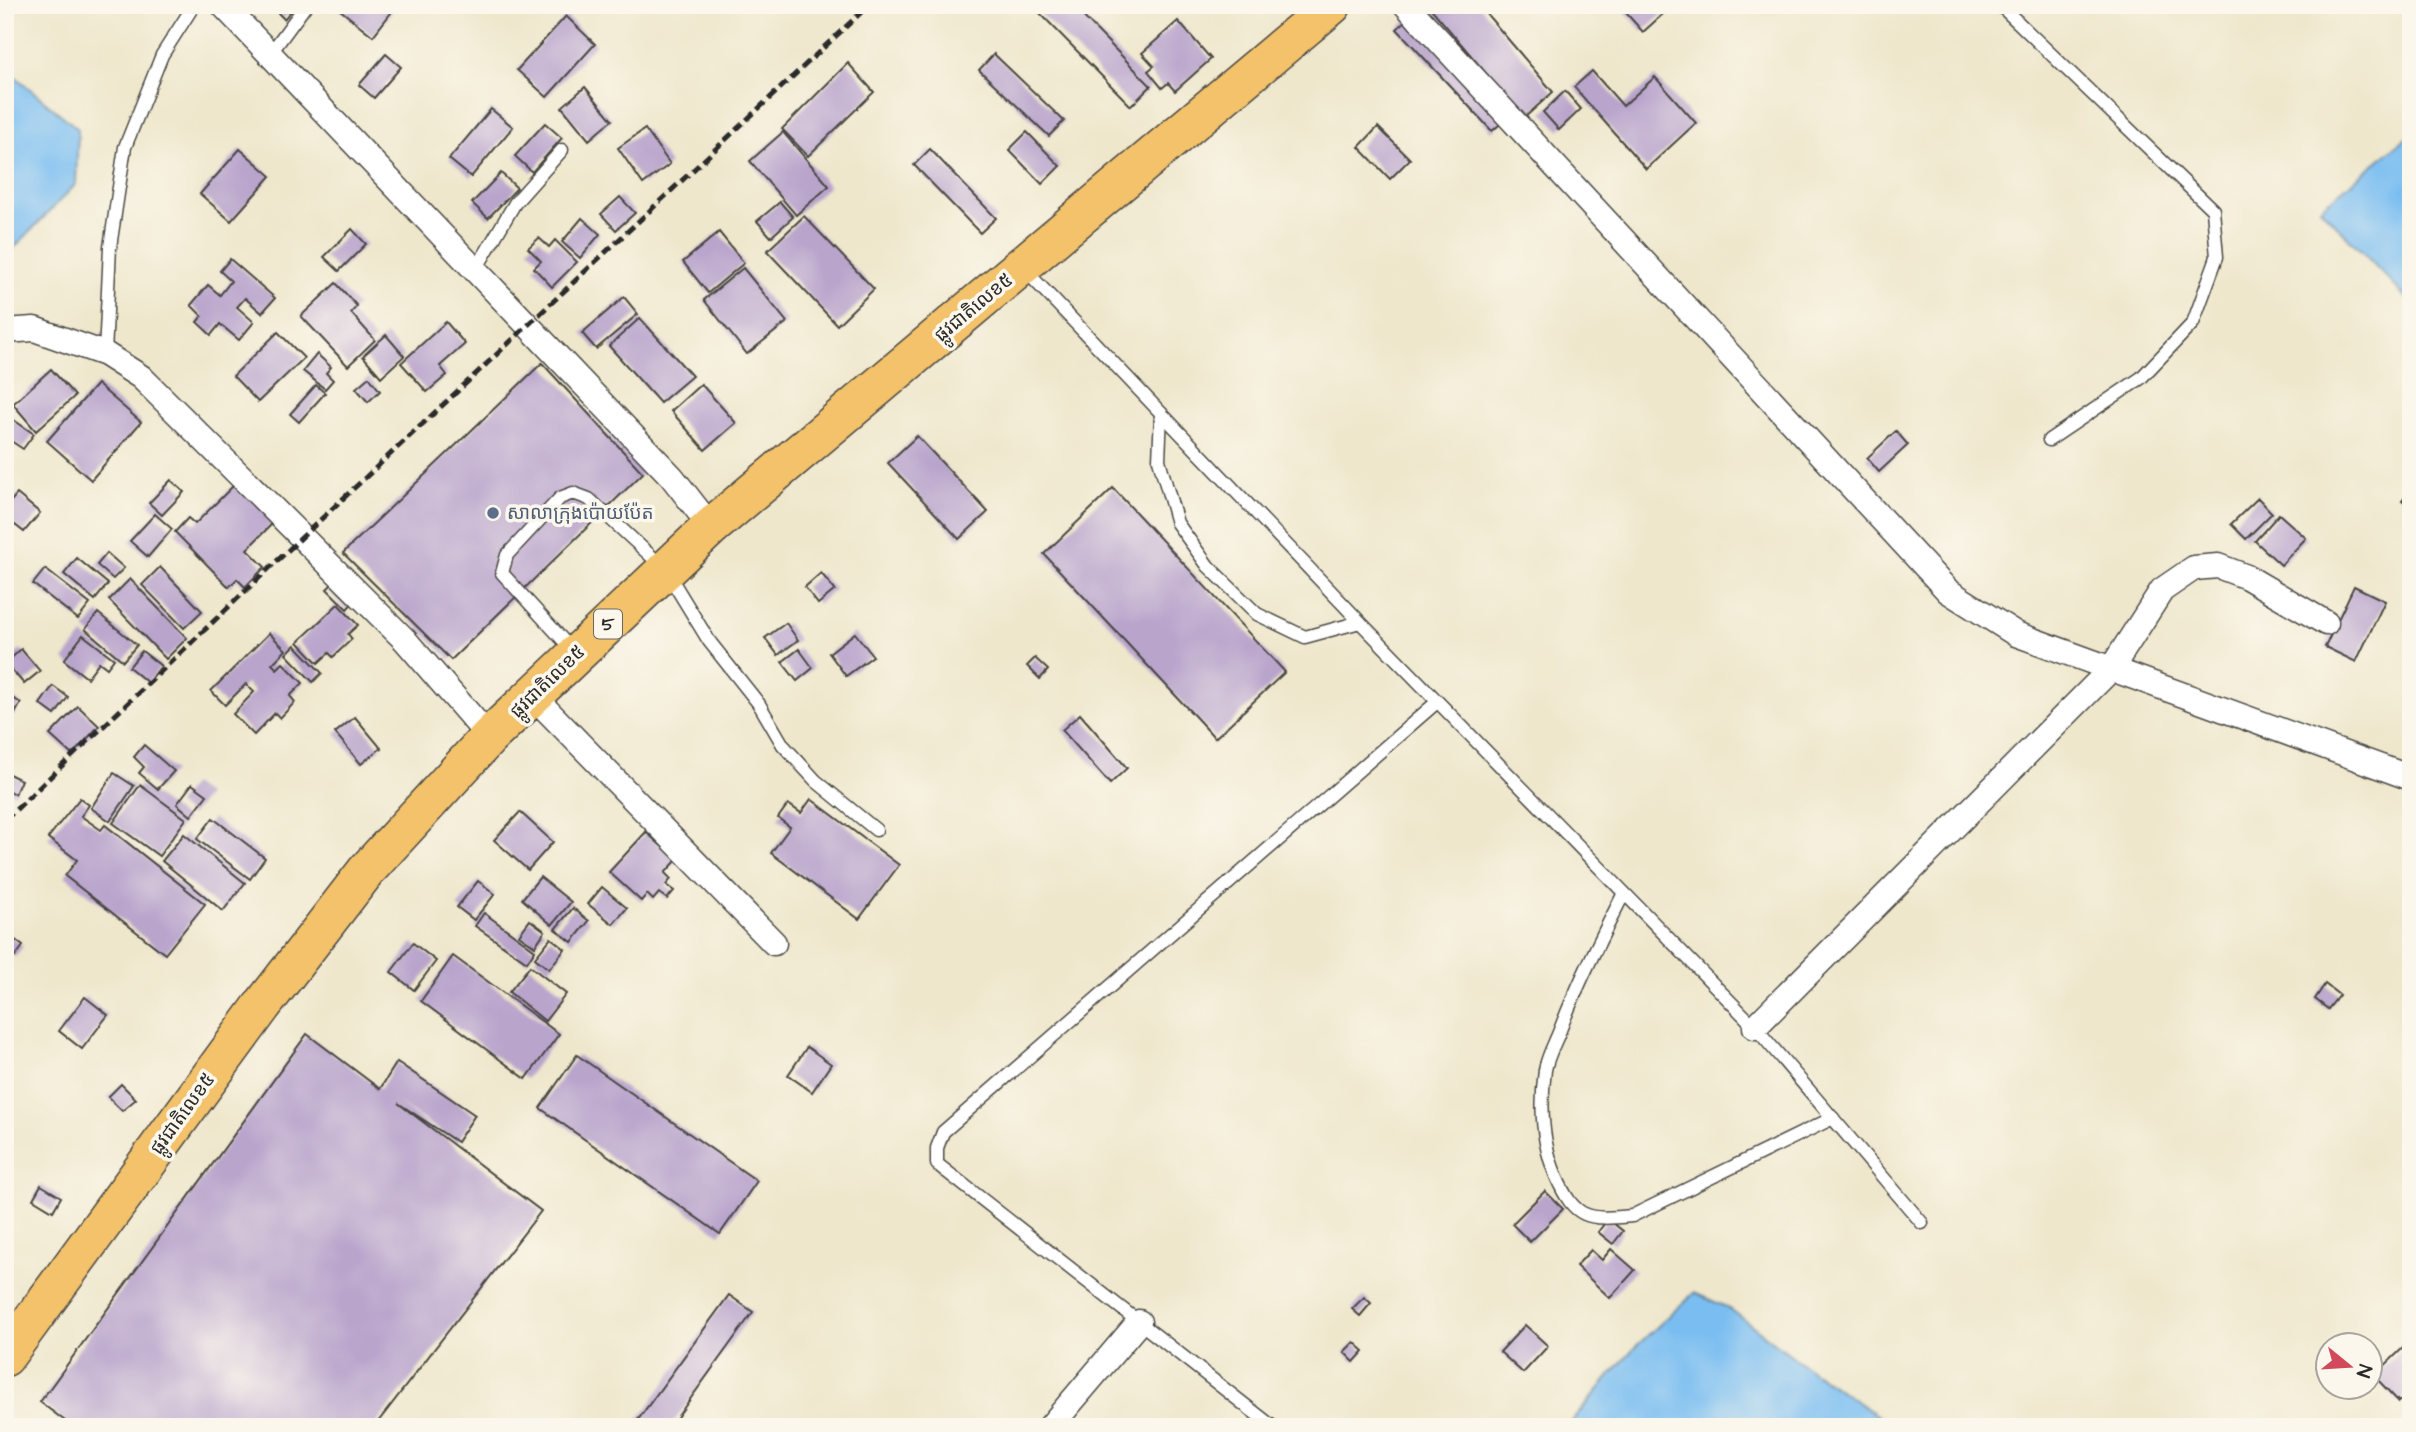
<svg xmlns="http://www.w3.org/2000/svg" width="2416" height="1432" font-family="'Architects Daughter','Noto Sans Khmer',sans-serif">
  <rect width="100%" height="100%" fill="#fbf7ec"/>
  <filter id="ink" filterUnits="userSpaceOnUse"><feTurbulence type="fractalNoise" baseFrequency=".0143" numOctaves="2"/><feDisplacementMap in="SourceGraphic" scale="14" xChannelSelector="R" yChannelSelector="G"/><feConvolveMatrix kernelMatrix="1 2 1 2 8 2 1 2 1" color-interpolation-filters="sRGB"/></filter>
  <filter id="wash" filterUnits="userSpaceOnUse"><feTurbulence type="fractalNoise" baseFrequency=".00686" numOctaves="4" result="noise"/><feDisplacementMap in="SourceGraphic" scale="28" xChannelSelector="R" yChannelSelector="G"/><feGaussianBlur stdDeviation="1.57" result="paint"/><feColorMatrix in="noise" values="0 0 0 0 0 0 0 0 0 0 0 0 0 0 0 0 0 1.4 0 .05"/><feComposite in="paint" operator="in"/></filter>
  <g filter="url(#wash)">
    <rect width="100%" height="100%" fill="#efe7cc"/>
    <!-- water -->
    <g fill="#7abef1" stroke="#52748e" stroke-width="2">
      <polygon points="5,68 78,129 76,184 14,248 5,248"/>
      <polygon points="2411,134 2411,303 2320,208"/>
      <polygon points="1694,1293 1729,1308 1813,1372 1894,1427 1567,1427 1632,1350"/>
    </g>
    <g id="blocks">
      <!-- building -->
      <g fill="#b9a4cc">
        <polygon points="270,5 296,5 284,19"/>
        <polygon points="334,5 397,5 373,36"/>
        <polygon points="1032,5 1072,5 1151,86 1131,106"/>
        <polygon points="1428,5 1479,5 1553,92 1524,118"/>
        <polygon points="1619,5 1673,5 1643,32"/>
        <polygon points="566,16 595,44 547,97 517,70"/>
        <polygon points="1411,16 1506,119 1492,131 1397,29"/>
        <polygon points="1178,21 1211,59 1175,91 1168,83 1162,88 1148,71 1154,66 1142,53"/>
        <polygon points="386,54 401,67 374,98 359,85"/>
        <polygon points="994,54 1064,121 1049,136 979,70"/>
        <polygon points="848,63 874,92 808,156 782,129"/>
        <polygon points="1592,71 1623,106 1655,77 1696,123 1646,169 1574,87"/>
        <polygon points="585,87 612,120 589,140 562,107"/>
        <polygon points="1565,91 1581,109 1559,130 1543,112"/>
        <polygon points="491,109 513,127 471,177 449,159"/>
        <polygon points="545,123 562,138 532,172 515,156"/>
        <polygon points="1378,127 1410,159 1390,179 1359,147"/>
        <polygon points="645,129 670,164 643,184 618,148"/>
        <polygon points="783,132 829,186 796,215 750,161"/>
        <polygon points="1027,132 1060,166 1042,184 1009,150"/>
        <polygon points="240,149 271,176 231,221 200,194"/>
        <polygon points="930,149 996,218 980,233 914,165"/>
        <polygon points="501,173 517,188 488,218 472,203"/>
        <polygon points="620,197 635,213 616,230 601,214"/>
        <polygon points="780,202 793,217 771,237 757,221"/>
        <polygon points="804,216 874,289 837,325 767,251"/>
        <polygon points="582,218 600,234 580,258 562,242"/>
        <polygon points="352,229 366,244 339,271 324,257"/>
        <polygon points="719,232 744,263 708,293 683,262"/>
        <polygon points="539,238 549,247 555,240 577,262 552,287 534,268 541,261 528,248"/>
        <polygon points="230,259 275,298 262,313 245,298 237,307 254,322 239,340 220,324 211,335 197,322 202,316 191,305 208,285 220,295 231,281 220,271"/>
        <polygon points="743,268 787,322 747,354 704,300"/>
        <polygon points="336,283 357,306 351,313 375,340 348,366 301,316"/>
        <polygon points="624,297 638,314 596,349 582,333"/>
        <polygon points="640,318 692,376 660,403 609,346"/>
        <polygon points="446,322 465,344 440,366 447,375 427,392 401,363"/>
        <polygon points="278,332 304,358 258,402 233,376"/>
        <polygon points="386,335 404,356 381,377 363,356"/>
        <polygon points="317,354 331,367 326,373 333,380 325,389 303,371"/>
        <polygon points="542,363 643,473 451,660 343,553"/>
        <polygon points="51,369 75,396 36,431 13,404"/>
        <polygon points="369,377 380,391 368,402 356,388"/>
        <polygon points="97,384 141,422 91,480 47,441"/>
        <polygon points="701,384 736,423 705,450 671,411"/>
        <polygon points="316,385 325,393 299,422 290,414"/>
        <polygon points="5,414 34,434 23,449 5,437"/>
        <polygon points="1896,431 1908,445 1879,472 1867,458"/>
        <polygon points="917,436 988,512 959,539 888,463"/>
        <polygon points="171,480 184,492 162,515 149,503"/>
        <polygon points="237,482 275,521 247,549 265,567 245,587 237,579 229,587 175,532 188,518 195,524"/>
        <polygon points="1113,488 1285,672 1215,738 1044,554"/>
        <polygon points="2411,489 2411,508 2402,501"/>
        <polygon points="17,494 40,513 24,532 5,517 5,508"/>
        <polygon points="2258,498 2272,513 2246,539 2231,524"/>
        <polygon points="155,514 172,529 148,557 130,541"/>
        <polygon points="2279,514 2306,538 2281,565 2255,541"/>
        <polygon points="107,553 124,568 113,579 97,565"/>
        <polygon points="77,558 108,584 95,600 64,574"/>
        <polygon points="160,567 202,611 184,628 142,585"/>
        <polygon points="45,569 90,604 78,619 33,584"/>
        <polygon points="821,573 835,590 818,604 805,587"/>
        <polygon points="339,577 358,597 347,609 327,589"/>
        <polygon points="130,579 187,638 166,659 109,600"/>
        <polygon points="2354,586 2385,601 2356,662 2325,647"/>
        <polygon points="338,604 358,625 348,634 352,639 333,657 329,653 318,663 298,642"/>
        <polygon points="98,613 137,645 123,661 85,629"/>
        <polygon points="786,623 798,640 778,655 765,638"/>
        <polygon points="269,633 286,650 272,664 277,669 283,663 303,683 290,696 295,702 280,718 275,713 254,735 233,714 254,692 246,684 225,705 211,691"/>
        <polygon points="855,633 873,656 846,676 829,653"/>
        <polygon points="83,635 114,659 107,668 99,662 87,678 64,660"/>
        <polygon points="295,645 322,673 313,682 286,654"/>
        <polygon points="21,649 40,671 24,684 6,663"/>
        <polygon points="799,649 813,668 797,681 782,662"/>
        <polygon points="142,651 161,666 148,683 129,667"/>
        <polygon points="1035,658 1048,670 1040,679 1027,666"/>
        <polygon points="53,686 68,697 55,715 40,704"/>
        <polygon points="5,694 21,703 13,717 5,712"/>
        <polygon points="78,706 99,726 72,755 50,735"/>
        <polygon points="1080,714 1127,768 1110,784 1062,730"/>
        <polygon points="355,717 381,748 361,764 335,733"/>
        <polygon points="144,745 174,771 158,789 139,773 144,767 134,757"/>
        <polygon points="5,772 21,780 15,794 5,789"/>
        <polygon points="114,773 134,786 110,821 91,808"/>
        <polygon points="192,784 207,795 191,816 177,804"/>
        <polygon points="140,785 186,819 159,856 113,823"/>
        <polygon points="80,798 89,805 81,816 101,830 105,825 205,904 165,954 65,876 77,860 48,838"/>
        <polygon points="811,799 899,865 859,919 771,853 790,827 778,818 788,804 801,813"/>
        <polygon points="520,812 553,842 528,870 494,840"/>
        <polygon points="213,818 265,858 250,879 197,839"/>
        <polygon points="646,832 677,860 665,873 671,879 666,885 674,891 667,899 659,893 653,900 647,894 641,901 609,872"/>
        <polygon points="184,834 245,883 223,911 162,861"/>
        <polygon points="540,877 571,902 552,925 522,899"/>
        <polygon points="478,881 495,894 474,920 457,907"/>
        <polygon points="602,887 627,908 613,924 588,904"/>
        <polygon points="573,908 589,921 572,942 555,929"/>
        <polygon points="484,913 535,950 527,962 475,926"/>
        <polygon points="530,920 545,931 535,946 519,935"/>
        <polygon points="5,932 23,946 15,957 5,949"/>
        <polygon points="551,938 565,949 549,969 535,958"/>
        <polygon points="413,943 436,961 414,990 391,972"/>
        <polygon points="453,956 559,1034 526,1079 421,1001"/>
        <polygon points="530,966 566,994 545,1021 509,992"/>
        <polygon points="2325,984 2339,995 2328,1009 2315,999"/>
        <polygon points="85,997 108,1015 82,1049 59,1031"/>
        <polygon points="307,1034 380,1089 397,1062 475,1115 457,1142 398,1103 541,1211 374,1427 73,1427 40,1402"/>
        <polygon points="807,1047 831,1064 812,1092 788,1075"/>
        <polygon points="577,1055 757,1181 720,1234 540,1108"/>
        <polygon points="121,1084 136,1099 122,1111 108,1097"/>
        <polygon points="41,1185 61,1197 53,1211 33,1199"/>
        <polygon points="1545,1191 1563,1209 1530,1242 1512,1224"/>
        <polygon points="1608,1219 1623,1231 1613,1244 1598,1232"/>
        <polygon points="1611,1249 1635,1270 1610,1298 1576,1266 1591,1250 1602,1260"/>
        <polygon points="729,1295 753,1312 670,1427 638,1427 635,1424"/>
        <polygon points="1364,1297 1371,1303 1360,1316 1352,1309"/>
        <polygon points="1525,1325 1548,1346 1523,1373 1500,1352"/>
        <polygon points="2411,1340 2411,1391 2399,1402 2374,1376"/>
        <polygon points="1354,1342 1364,1351 1354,1362 1344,1352"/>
      </g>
    </g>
  </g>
  <g filter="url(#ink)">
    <use href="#blocks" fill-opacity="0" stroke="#484743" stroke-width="2"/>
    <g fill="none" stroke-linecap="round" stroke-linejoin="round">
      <defs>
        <g id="lane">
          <polyline points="2000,5 2213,210 2217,257 2193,323 2141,378 2049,440"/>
          <polyline points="270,54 306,5"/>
          <polyline points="1025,270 1360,622 1755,1027 1922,1223"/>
          <polyline points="475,271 515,203 562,150"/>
          <polyline points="105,354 110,247 125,147 162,55 194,5"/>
          <polyline points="1161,413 1159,460 1177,523 1208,566 1257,614 1305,637 1360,622"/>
          <polyline points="573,651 502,573 507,555 560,498 573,493 589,499 665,569 709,641 759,704 783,745 816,781 876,830"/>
          <path d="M1624,893C1601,938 1578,983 1560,1030C1555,1043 1547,1057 1545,1070C1540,1106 1542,1143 1556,1176C1575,1220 1588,1220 1632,1216L1833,1118"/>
          <polyline points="1273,1427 937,1164 937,1148 943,1132 1437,702"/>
        </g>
        <g id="street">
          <polyline points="223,5 672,477 711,527"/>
          <polyline points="1406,5 1948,591 2016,634 2411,778"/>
          <polyline points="5,331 34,329 105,354 141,377 405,640 489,737"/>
          <polyline points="533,696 774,943"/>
          <polyline points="1755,1027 2111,669 2162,590 2194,568 2218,566 2247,577 2326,623"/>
          <polyline points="1050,1427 1139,1322"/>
        </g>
        <polyline id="highway" points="5,1357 262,1006 367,870 489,737 711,527 1332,5"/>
      </defs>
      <!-- lane casing -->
      <use href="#lane" stroke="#484743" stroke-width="15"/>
      <!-- street casing -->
      <use href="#street" stroke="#484743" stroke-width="27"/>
      <!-- highway casing -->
      <use href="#highway" stroke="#484743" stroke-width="41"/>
      <!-- lane -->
      <use href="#lane" stroke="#fff" stroke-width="12"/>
      <!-- street -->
      <use href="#street" stroke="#fff" stroke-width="24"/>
      <!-- highway -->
      <use href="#highway" stroke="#f3c26a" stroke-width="38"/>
      <!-- rail -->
      <polyline stroke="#2b2b2b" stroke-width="5" stroke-dasharray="10 5" stroke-linecap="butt" points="5,820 301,538 869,5"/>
    </g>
  </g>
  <!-- markers -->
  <circle fill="#5c6f8a" stroke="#fbf7ec" stroke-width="2.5" cx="493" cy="513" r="7"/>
  <g text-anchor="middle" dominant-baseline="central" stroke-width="7" stroke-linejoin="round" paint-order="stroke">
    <!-- shield labels -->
    <rect fill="#fbf7ec" stroke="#696865" stroke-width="2" x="594" y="609.5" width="28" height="29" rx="5"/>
    <g font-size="18" font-weight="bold" fill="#2b2b2b">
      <text x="608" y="624">5</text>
    </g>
    <!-- street labels -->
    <g font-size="19" fill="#2b2b2b" stroke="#fbf7ec">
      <text transform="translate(974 308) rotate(-40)">ផ្លូវជាតិលេខ៥</text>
      <text transform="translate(548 682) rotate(-44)">ផ្លូវជាតិលេខ៥</text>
      <text transform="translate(183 1114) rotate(-54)">ផ្លូវជាតិលេខ៥</text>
    </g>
    <!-- service labels -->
    <g font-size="19" fill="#4e5e75" stroke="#fbf7ec" text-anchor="start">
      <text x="507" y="513">សាលាក្រុងប៉ោយប៉ែត</text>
    </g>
  </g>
  <!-- margin -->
  <rect width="2416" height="1432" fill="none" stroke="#fbf7ec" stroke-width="28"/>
  <!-- north arrow -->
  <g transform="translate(2349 1366) rotate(108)"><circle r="33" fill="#fbf7ec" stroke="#a8a59f" stroke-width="2"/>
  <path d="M0-5L12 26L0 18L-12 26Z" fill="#d1495b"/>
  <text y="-10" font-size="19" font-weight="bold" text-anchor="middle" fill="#2b2b2b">N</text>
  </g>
</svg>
